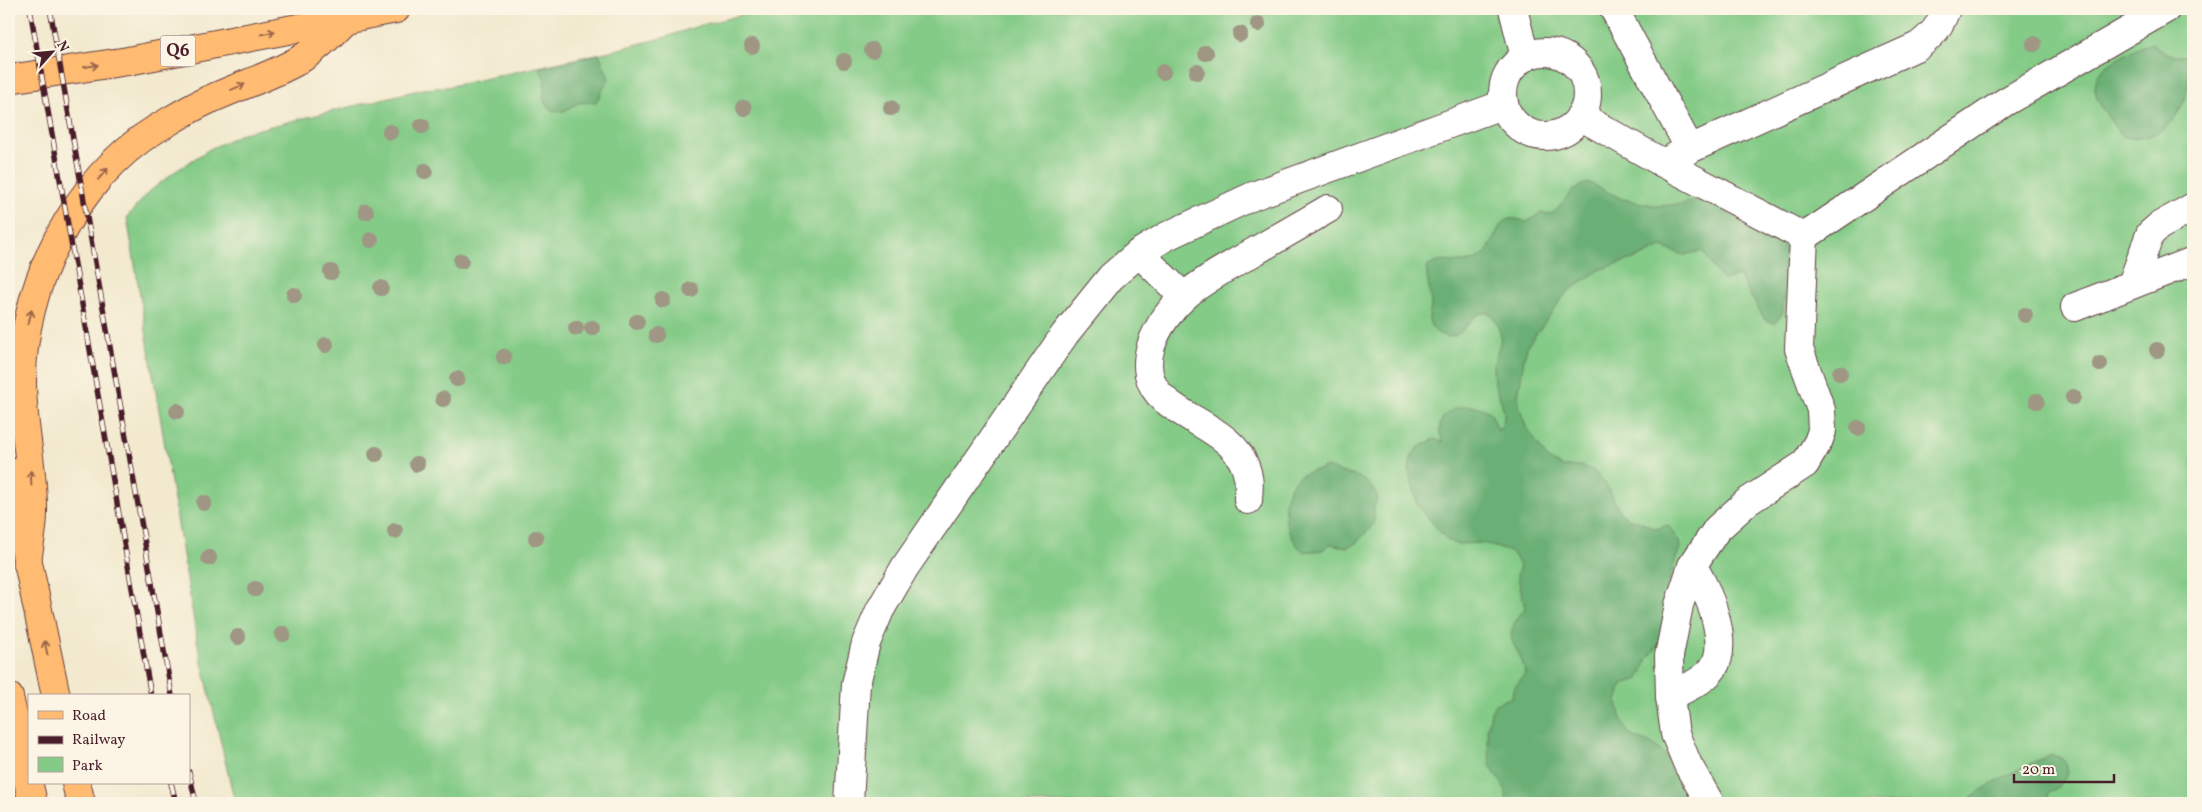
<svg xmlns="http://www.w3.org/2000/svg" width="2202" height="812" font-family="Vollkorn,serif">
  <rect width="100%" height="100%" fill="#fcf5e5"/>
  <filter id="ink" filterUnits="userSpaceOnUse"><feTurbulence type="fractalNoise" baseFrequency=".02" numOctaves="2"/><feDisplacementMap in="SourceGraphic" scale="10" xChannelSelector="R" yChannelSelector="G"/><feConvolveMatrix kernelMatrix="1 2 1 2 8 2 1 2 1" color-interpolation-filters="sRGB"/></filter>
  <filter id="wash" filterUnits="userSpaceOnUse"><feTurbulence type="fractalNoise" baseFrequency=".0096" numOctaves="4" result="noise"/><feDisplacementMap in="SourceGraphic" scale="20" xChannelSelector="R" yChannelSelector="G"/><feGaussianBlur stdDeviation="1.12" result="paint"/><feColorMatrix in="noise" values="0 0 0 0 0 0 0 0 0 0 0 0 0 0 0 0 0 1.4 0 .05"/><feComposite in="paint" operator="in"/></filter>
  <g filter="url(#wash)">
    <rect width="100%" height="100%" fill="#f2e9ce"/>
    <!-- green -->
    <polygon fill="#84cb87" stroke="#677559" points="787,9 2193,9 2193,803 235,803 198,645 127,217 149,192 173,173 208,150 243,133 423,89 447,87 615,50 666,37 698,26 741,15"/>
    <!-- forest -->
    <g fill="#6baf74" stroke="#5a6750">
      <path d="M2152,43L2166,54L2184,56C2201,96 2167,147 2123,137C2117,131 2114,125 2109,118C2102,108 2093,96 2095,82C2098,65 2137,48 2152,43Z"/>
      <polygon points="599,54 609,78 596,102 578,103 564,111 553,111 546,105 543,98 545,80 539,68"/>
      <path d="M1590,183L1622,199L1658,206L1681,204L1699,200H1712L1782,236L1786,244L1787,253L1783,313L1775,323L1765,320L1739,276L1723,280C1713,272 1711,259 1701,251L1684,255L1661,247L1643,256L1601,269L1567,292L1528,345L1524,358L1518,397L1519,405L1526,427L1548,459L1563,467L1581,466L1594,471L1604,481L1620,512L1627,518L1640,522L1656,529L1668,525L1679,542L1680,547L1671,574L1668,592L1664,638L1648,658L1639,679L1622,684L1617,702L1620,716L1626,729L1632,736L1654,745L1672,761L1692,803H1507L1505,788L1490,766L1487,730L1491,712L1495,704L1512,697L1513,689L1525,674C1521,641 1496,644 1525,608L1517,574L1520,566L1516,558L1510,552L1483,543L1456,544L1447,540L1418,506L1409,472L1410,462L1413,453L1419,447L1434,439L1443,442C1427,409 1473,397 1490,413C1494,417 1496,426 1498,431C1514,413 1493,393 1493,372C1494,346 1511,341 1490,313C1486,313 1482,312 1479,314C1465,321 1460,346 1438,333C1432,329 1429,323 1429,317C1429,313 1431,310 1431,305C1431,292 1426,280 1427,267C1444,254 1465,270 1483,255C1499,242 1494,208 1526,222L1541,213L1551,214C1567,203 1567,187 1590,183Z"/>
      <path d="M1326,467C1334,468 1338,472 1345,473C1361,477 1371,482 1378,498L1374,506V524L1356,543L1347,547L1329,544L1323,550L1304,552C1283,536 1276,493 1300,476C1307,471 1319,471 1326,467Z"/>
      <path d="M2052,755C2064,758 2067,762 2068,774L2057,788L2049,792L2046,803H1965C1974,791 2036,759 2052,755Z"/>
    </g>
  </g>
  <g filter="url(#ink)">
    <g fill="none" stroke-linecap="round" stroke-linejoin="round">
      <defs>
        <g id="minor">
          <polyline points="1513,9 1525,57"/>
          <polyline points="1614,9 1690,149"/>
          <circle cx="1545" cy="94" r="42"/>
          <polyline points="1580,116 1663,163 1804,237"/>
          <path d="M1663,163L1690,149L1918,46C1933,35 1940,26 1946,9"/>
          <polyline points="1804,237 2005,102 2166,9"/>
          <polyline points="1139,253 1184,297"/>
          <polyline points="2132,284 2150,234 2159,226 2193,207"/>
          <polyline points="2075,307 2193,261"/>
          <path d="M1248,500C1248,493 1250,484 1248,477C1241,435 1194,425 1165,400C1129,370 1157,321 1185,296C1203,280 1225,269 1245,257C1273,241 1300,225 1328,209"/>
          <path d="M1670,697C1683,689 1700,683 1710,672C1733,648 1708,588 1692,566"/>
          <polyline points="849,803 856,684 866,643 880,610 905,567 1065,334 1111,277 1139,253 1167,236 1253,196 1504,104"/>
          <polyline points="1710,803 1688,765 1675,734 1670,697 1669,656 1679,605 1692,566 1717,529 1747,502 1805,464 1818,442 1822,431 1821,410 1799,349 1804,237"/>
        </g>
        <g id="major">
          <polyline points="9,472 56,696"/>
          <polyline points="9,697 33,803"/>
          <polyline points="76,783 81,803"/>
        </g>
        <g id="highway">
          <polyline points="9,79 128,61 396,9"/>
          <path d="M27,562C29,546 33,529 33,513C34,469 22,426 22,382C21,287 75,178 156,129C175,118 193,106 213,98C241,85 272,76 299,60C317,49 333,33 347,18"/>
        </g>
      </defs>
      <!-- minor casing -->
      <use href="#minor" stroke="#633d43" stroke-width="30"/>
      <!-- major casing -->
      <use href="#major" stroke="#633d43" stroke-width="30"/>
      <!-- highway casing -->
      <use href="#highway" stroke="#633d43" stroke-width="30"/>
      <!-- minor -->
      <use href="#minor" stroke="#fff" stroke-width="28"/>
      <!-- major -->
      <use href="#major" stroke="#ffbb71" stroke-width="28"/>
      <!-- highway -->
      <use href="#highway" stroke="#ffbb71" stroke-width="28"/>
      <defs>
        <g id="rail">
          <polyline points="30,9 151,696"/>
          <polyline points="50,9 172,696"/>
          <polyline points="189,772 196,803"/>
          <polyline points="171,783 176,803"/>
        </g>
      </defs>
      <!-- rail casing -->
      <use href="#rail" stroke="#4a1f2b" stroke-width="5.5"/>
      <!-- rail -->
      <use href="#rail" stroke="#fcf5e5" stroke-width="4" stroke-dasharray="11" stroke-linecap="butt"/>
    </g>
    <!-- trees -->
    <g fill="#9f9684">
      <circle cx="1258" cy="24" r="8"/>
      <circle cx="1240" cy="34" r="8"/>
      <circle cx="2034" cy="44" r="8"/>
      <circle cx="752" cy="46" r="8"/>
      <circle cx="872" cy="50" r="8"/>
      <circle cx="1206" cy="53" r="8"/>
      <circle cx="844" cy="61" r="8"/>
      <circle cx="1163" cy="72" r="8"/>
      <circle cx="1197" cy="72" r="8"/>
      <circle cx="744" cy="108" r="8"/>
      <circle cx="891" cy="108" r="8"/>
      <circle cx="422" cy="126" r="8"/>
      <circle cx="390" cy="132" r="8"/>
      <circle cx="425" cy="171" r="8"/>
      <circle cx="366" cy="212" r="8"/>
      <circle cx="371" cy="240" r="8"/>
      <circle cx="461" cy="261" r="8"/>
      <circle cx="331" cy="272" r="8"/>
      <circle cx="381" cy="288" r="8"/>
      <circle cx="691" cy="290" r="8"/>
      <circle cx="294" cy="295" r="8"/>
      <circle cx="663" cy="300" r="8"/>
      <circle cx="2025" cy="315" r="8"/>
      <circle cx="637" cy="322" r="8"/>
      <circle cx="576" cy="328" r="8"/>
      <circle cx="592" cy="328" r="8"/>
      <circle cx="656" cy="335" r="8"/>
      <circle cx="326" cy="345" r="8"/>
      <circle cx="2157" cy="350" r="8"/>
      <circle cx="504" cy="357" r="8"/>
      <circle cx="2100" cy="364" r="8"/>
      <circle cx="1840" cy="373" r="8"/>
      <circle cx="457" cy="379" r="8"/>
      <circle cx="2073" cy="397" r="8"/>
      <circle cx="443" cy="399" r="8"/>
      <circle cx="2037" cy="401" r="8"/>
      <circle cx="177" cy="411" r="8"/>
      <circle cx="1858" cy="428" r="8"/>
      <circle cx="376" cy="454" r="8"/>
      <circle cx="417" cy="464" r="8"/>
      <circle cx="204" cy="503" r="8"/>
      <circle cx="395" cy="531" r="8"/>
      <circle cx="536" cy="538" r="8"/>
      <circle cx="209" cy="558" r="8"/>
      <circle cx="255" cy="589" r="8"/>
      <circle cx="283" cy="634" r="8"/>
      <circle cx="238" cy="637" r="8"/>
    </g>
    <!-- one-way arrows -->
    <defs><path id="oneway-shaft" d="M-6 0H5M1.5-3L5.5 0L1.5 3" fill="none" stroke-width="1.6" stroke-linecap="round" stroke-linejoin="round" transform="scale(1.25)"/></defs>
    <g stroke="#9b654a">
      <use href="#oneway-shaft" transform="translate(268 33) rotate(-11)"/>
      <use href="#oneway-shaft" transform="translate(91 66) rotate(-9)"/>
      <use href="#oneway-shaft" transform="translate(238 87) rotate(-23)"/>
      <use href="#oneway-shaft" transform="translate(103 174) rotate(-49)"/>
      <use href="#oneway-shaft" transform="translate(30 317) rotate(-77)"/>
      <use href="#oneway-shaft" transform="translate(31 478) rotate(-93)"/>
      <use href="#oneway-shaft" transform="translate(46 648) rotate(-102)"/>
    </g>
  </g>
  <g text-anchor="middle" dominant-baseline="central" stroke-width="4" stroke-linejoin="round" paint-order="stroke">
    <!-- shield labels -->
    <rect fill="#fcf5e5" stroke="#7f5f63" stroke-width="1" x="160.5" y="35.5" width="35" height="31" rx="4"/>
    <g font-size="18" font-weight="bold" fill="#4a1f2b">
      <text x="178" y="51">Q6</text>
    </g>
  </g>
  <!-- margin -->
  <rect width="2202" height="812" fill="none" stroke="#fcf5e5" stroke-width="30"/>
  <!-- legend -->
  <rect x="28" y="694" width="162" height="90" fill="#fcf5e5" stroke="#b59f9b"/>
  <rect x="38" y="711" width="25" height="8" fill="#ffbb71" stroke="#b59f9b"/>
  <text x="72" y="720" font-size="15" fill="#4a1f2b">Road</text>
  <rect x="38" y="736" width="25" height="8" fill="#4a1f2b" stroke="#b59f9b"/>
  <text x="72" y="744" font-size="15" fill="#4a1f2b">Railway</text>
  <rect x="38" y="757" width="25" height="15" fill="#84cb87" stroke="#b59f9b"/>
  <text x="72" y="770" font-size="15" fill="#4a1f2b">Park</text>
  <!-- north arrow -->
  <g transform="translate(52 52) rotate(63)" stroke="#fcf5e5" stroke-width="4" paint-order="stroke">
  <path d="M0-4L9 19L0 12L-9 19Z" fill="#4a1f2b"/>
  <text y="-8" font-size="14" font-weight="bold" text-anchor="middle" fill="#4a1f2b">N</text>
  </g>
  <!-- scale -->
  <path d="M2014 774v8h100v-8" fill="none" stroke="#4a1f2b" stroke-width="2.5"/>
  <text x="2022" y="774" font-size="15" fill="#4a1f2b" stroke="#fcf5e5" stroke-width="4" paint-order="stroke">20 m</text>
</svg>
